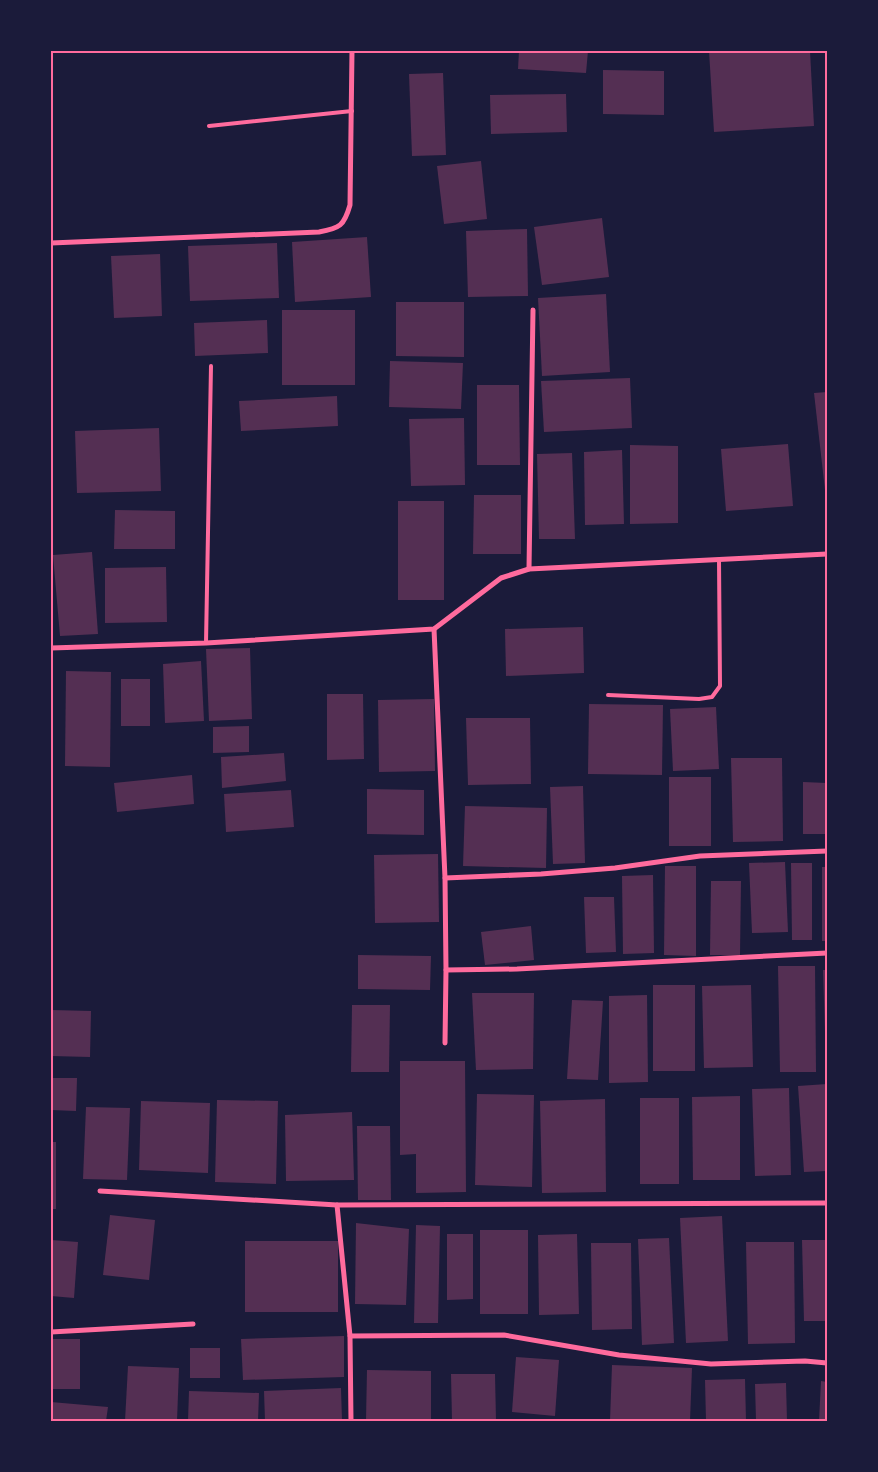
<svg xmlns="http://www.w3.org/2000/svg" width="878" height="1472" font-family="'Noto Sans',sans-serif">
  <rect width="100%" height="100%" fill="#1b1b3a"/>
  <!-- building -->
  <g fill="#542f53">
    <polygon points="519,51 588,51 586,73 518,69"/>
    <polygon points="709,51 810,51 814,126 714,132"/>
    <polygon points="603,70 664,71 664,115 603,114"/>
    <polygon points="443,73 446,155 412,156 409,74"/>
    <polygon points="566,94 567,132 491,134 490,95"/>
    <polygon points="481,161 487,219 444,224 437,166"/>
    <polygon points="602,218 609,277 542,285 534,227"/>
    <polygon points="527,229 528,296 468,297 466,231"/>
    <polygon points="367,237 371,297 295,302 292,242"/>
    <polygon points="277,243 279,298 190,301 188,246"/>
    <polygon points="160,254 162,316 114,318 111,256"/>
    <polygon points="606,294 610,372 542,376 538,298"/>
    <polygon points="396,302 464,302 464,357 396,356"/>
    <rect x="282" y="310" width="73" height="75"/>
    <polygon points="267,320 268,353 195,356 194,323"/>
    <polygon points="390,361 463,363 461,409 389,407"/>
    <polygon points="630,378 632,428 544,432 541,381"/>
    <polygon points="477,385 519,385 520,465 477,465"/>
    <polygon points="827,392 827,490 825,490 814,393"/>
    <polygon points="337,396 338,426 241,431 239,401"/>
    <polygon points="464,418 465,485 411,486 409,419"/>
    <polygon points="159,428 161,491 77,493 75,431"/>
    <polygon points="788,444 793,506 726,511 721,449"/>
    <polygon points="630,445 678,446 678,523 630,524"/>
    <polygon points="622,450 624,524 585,525 584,452"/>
    <polygon points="572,453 575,539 539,539 537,454"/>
    <polygon points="474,495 521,495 521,554 473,554"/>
    <rect x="398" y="501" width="46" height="99"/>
    <polygon points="115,510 175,511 175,549 114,549"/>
    <polygon points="92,552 98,634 60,636 53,555"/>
    <polygon points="166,567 167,622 105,623 105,568"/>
    <polygon points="583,627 584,673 506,676 505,629"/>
    <polygon points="250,648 252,719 209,721 206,649"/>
    <polygon points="201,661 204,721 165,723 163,664"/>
    <polygon points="66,671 111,672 110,767 65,766"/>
    <rect x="121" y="679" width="29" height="47"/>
    <polygon points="327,694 363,694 364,759 327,760"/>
    <polygon points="434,699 435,771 379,772 378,700"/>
    <polygon points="589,704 663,705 662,775 588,774"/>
    <polygon points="716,707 719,769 673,771 670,709"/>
    <polygon points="466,718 530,718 531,784 468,785"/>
    <polygon points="249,726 249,752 213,753 213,727"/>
    <polygon points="284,753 286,781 222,788 221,757"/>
    <polygon points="731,758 782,758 783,841 733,842"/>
    <polygon points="192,775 194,804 117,812 114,783"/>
    <rect x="669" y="777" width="42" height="69"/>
    <polygon points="803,782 827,783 827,834 803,834"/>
    <polygon points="583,786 585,863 553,864 550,787"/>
    <polygon points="367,789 424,790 424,835 367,834"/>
    <polygon points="291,790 294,827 226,832 224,794"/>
    <polygon points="465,806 547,808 546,868 463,866"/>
    <polygon points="438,854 439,922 375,923 374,855"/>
    <polygon points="785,862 788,932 752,933 749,863"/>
    <polygon points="791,863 812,863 812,940 792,940"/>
    <polygon points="665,866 696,866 696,956 664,955"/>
    <rect x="822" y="867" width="5" height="74"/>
    <polygon points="653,875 654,953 623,954 622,876"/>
    <polygon points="711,881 741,881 740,955 710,955"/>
    <polygon points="584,897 614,897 616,952 586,953"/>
    <polygon points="531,926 534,960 485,965 481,932"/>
    <polygon points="358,955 431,956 430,990 358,989"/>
    <polygon points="778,966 815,966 816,1072 780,1072"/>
    <polygon points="823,970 827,970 827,1032 825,1032"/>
    <rect x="653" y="985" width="42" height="86"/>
    <polygon points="751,985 753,1067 704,1068 702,986"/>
    <polygon points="472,993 534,993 533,1069 476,1070"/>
    <polygon points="647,995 648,1082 609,1083 609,996"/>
    <polygon points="572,1000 603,1001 598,1080 567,1079"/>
    <polygon points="352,1005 390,1005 389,1072 351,1072"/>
    <polygon points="51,1010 91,1011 90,1057 51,1056"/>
    <polygon points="400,1061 465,1061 466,1192 416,1193 416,1154 400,1155"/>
    <polygon points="51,1078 77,1078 76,1111 51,1110"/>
    <polygon points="827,1084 827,1171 804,1172 798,1086"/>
    <polygon points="789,1088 791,1175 755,1176 752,1089"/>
    <polygon points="477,1094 534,1095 532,1187 475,1185"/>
    <polygon points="740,1096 740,1180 693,1180 692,1097"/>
    <rect x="640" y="1098" width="39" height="86"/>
    <polygon points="605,1099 606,1192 542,1193 540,1101"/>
    <polygon points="217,1100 278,1101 276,1184 215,1182"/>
    <polygon points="141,1101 210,1103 208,1173 139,1170"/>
    <polygon points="86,1107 130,1108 127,1180 83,1179"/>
    <polygon points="352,1112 354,1180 286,1181 285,1115"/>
    <polygon points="357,1126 390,1126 391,1200 358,1200"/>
    <rect x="51" y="1142" width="5" height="67"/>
    <polygon points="110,1215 155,1220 149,1280 103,1275"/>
    <polygon points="722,1216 728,1341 686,1343 680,1218"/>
    <polygon points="356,1223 409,1229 406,1305 355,1304"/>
    <polygon points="416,1225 440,1226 438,1323 414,1323"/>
    <rect x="480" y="1230" width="48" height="84"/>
    <polygon points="447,1234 473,1234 473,1299 447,1300"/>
    <polygon points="577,1234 579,1314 539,1315 538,1235"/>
    <polygon points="669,1238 674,1343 642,1345 638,1239"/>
    <polygon points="51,1240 78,1242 74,1298 51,1296"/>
    <polygon points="802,1240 827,1240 827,1321 804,1321"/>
    <rect x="245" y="1241" width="93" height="71"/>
    <polygon points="746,1242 794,1242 795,1343 748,1344"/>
    <polygon points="591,1243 631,1243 632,1329 592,1330"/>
    <polygon points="344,1336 344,1377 243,1380 241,1339"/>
    <rect x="51" y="1339" width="29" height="50"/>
    <rect x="190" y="1348" width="30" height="30"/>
    <polygon points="516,1357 559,1360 555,1416 512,1412"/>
    <polygon points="612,1365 692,1368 690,1421 610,1421"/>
    <polygon points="128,1366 179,1368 177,1421 125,1421"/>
    <polygon points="367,1370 431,1371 431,1420 366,1420"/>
    <polygon points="451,1374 495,1374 496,1421 452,1421"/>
    <polygon points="745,1379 746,1421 706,1421 705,1380"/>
    <polygon points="821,1381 827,1382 827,1421 819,1421"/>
    <polygon points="786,1383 787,1421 756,1421 755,1384"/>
    <polygon points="341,1388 342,1421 265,1421 264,1391"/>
    <polygon points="189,1391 259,1393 258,1421 188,1421"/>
    <polygon points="51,1402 108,1407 106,1421 51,1421"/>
  </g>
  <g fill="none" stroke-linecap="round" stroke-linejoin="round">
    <!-- service -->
    <g stroke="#ff6b9d" stroke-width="4">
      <polyline points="209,126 352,111"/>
      <polyline points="206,643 211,366"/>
      <polyline points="608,695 699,699 712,697 720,686 719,560"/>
    </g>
    <!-- minor -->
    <g stroke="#ff6b9d" stroke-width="5">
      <path d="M51,243L319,232C340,228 344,226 350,205L352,51"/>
      <polyline points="529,569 533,310"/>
      <polyline points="434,629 445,878 446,970 517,969 827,953"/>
      <polyline points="51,648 206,643 434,629 501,578 529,569 827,554"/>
      <polyline points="445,878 541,874 615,868 700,856 827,851"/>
      <polyline points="445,1043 446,970"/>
      <polyline points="100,1191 337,1205 827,1203"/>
      <polyline points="337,1205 350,1336 351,1421"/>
      <polyline points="51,1332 193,1324"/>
      <polyline points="350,1336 504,1335 619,1355 711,1364 805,1361 827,1363"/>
    </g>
  </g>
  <!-- border -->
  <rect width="878" height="1472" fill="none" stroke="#1b1b3a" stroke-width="105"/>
  <rect x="52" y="52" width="774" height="1368" fill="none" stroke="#ff6b9d" stroke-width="2"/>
</svg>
